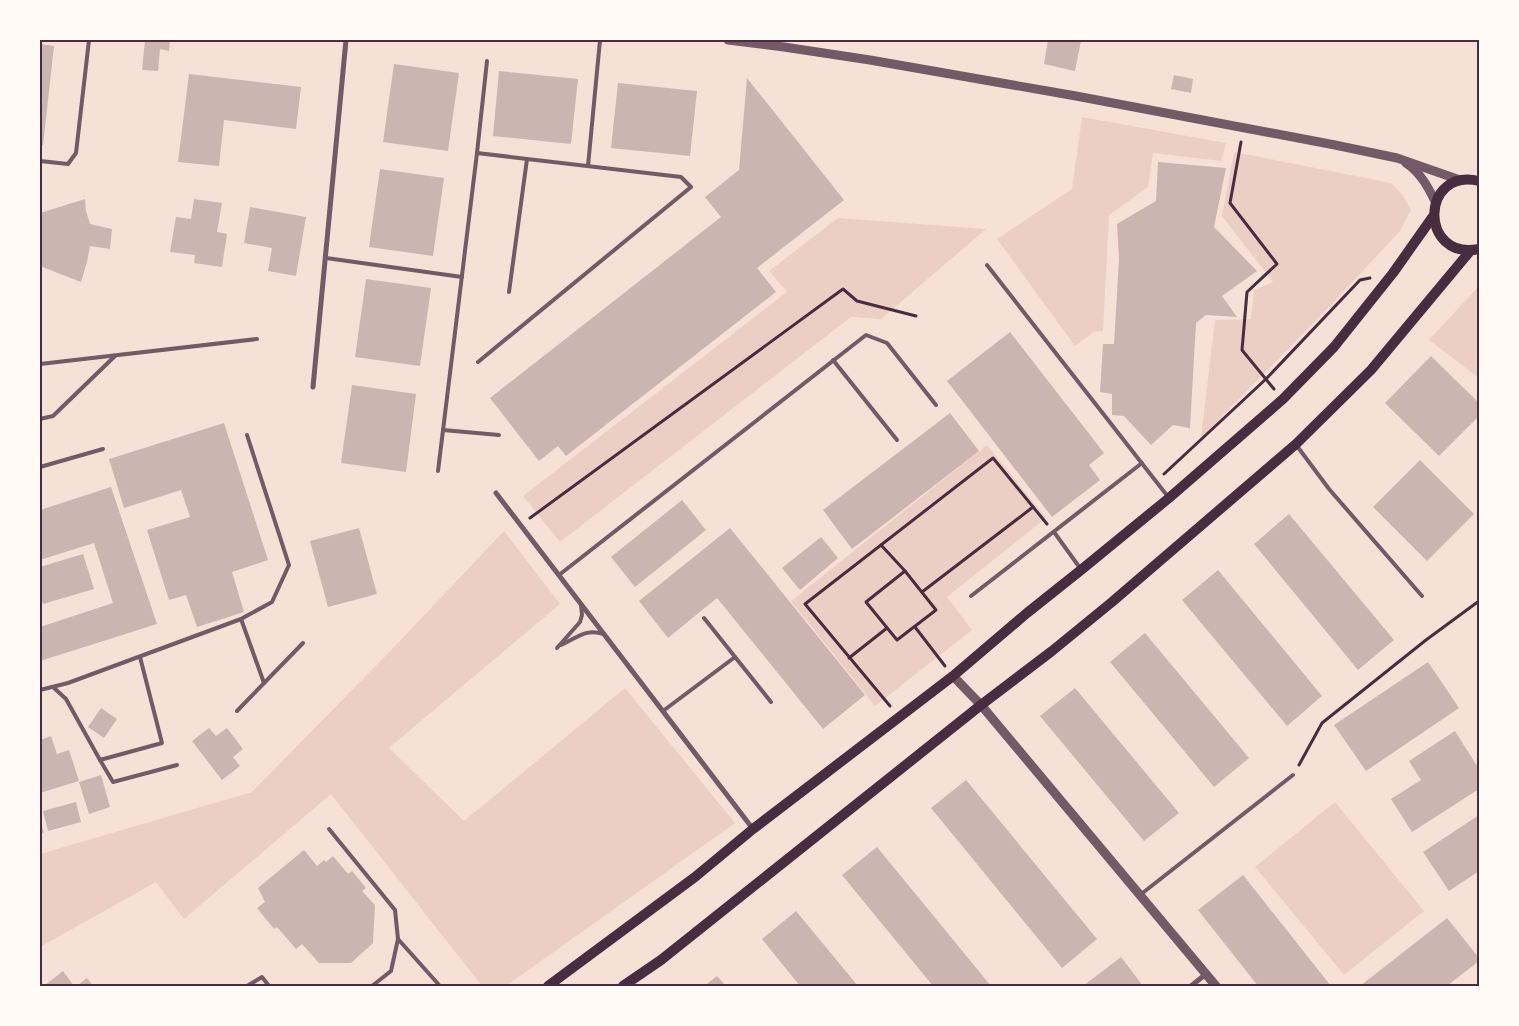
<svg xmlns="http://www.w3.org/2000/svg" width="1519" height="1026" font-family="'PT Sans',sans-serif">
  <rect width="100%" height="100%" fill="#f7e1d7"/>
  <!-- green -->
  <g fill="#ebcfc5">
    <polygon points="1082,117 1226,143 1221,161 1153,153 1148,187 1109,215 1103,331 1094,332 1075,346 997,239 1072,189"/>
    <polygon points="1234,152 1391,183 1402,194 1411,210 1400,231 1330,306 1201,438 1215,320 1251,319 1254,290 1273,282 1222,216"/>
    <polygon points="838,218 986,229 881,319 851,317 560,542 523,496 787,292 769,271"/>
    <polygon points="1479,286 1479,378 1429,340"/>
    <polygon points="987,445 1046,518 947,597 972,630 875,706 791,601"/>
    <polygon points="504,531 560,604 389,748 464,821 625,688 735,823 506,986 482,986 331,794 184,919 156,882 40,947 40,854 252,792 396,645"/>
    <polygon points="1335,802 1424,911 1344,975 1255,867"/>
  </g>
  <!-- building -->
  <g fill="#ccb4b1">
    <polygon points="145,40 170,40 169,51 160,49 158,71 142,70"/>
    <polygon points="1048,40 1081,41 1075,71 1044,64"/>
    <polygon points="40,44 54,46 43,145 40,145"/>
    <polygon points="394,64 459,73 448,151 383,142"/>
    <polygon points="499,71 578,79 571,144 493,136"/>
    <polygon points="189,74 301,87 296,129 224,120 219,166 178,162"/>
    <polygon points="1174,75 1193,79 1191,93 1171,89"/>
    <polygon points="747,78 844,200 757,268 776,292 566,456 558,446 539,461 490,398 721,217 705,197 739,170"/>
    <polygon points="618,83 697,91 690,156 611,148"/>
    <polygon points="1158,162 1226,168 1214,227 1257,271 1222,296 1237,317 1206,315 1196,323 1190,428 1173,425 1151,445 1124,416 1112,415 1112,394 1100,392 1103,344 1114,344 1119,259 1117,224 1156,201"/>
    <polygon points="380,169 444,178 433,256 369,247"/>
    <polygon points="85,199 86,211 90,224 112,229 110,249 90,246 87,262 81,282 40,266 40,213"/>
    <polygon points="194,199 222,203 217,232 227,234 222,267 194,263 195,255 170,252 176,217 191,219"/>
    <polygon points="250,207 306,217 296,276 268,271 272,248 244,243"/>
    <polygon points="366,279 431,288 420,366 355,357"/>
    <polygon points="1010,332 1104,453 1089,465 1100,480 1052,517 947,381"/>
    <polygon points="1431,356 1479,403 1479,416 1439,456 1385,403"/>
    <polygon points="352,385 416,394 406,472 341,463"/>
    <polygon points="950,413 979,451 852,549 823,510"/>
    <polygon points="224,423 268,560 232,572 244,612 197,627 186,595 169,600 147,530 190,517 181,490 124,508 109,459"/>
    <polygon points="1420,460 1474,514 1427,561 1373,507"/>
    <polygon points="111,487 157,624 40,661 40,627 113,603 94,543 40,560 40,510"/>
    <polygon points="682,500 706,530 635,587 611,557"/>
    <polygon points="1289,514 1394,640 1358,670 1254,544"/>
    <polygon points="359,528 377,594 328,607 310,541"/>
    <polygon points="730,528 865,695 823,729 717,598 668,638 639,601"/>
    <polygon points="821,537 838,558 800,590 782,568"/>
    <polygon points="83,554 94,589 43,604 40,593 40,567"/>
    <polygon points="1218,570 1322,696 1287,726 1182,600"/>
    <polygon points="1145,633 1249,758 1214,787 1110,662"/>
    <polygon points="1428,662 1459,708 1366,771 1334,725"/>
    <polygon points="1075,688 1179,813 1144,841 1040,716"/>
    <polygon points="101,708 117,719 104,738 88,727"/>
    <polygon points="209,728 216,736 227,728 243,749 233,757 240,766 222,780 192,741"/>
    <polygon points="1455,731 1479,769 1479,789 1412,832 1391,799 1421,780 1409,761"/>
    <polygon points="51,736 57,754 69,750 79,781 40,793 40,740"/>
    <polygon points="101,775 110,807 89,814 79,782"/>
    <polygon points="966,780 1097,939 1062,968 931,808"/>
    <polygon points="76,802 81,822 48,831 43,811"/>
    <polygon points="1479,815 1479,871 1449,891 1423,852"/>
    <polygon points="40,820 44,833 40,834"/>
    <polygon points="877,847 991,986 933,986 842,875"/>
    <polygon points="304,850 317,866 324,860 326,862 333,856 348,874 352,871 366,888 362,891 375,905 373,943 351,963 319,963 302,944 296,949 277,927 274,929 257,908 265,902 258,888"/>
    <polygon points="1243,875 1331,986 1258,986 1198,910"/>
    <polygon points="796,911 858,986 800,986 762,939"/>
    <polygon points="1447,918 1479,958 1479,961 1447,986 1360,986"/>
    <polygon points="1121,957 1143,986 1083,986"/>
    <polygon points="63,971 74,986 44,986"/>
    <polygon points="717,976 726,986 704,986"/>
    <polygon points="87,978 93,986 77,986"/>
  </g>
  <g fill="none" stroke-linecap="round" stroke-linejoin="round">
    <!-- path -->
    <g stroke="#4a2c40" stroke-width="3">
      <polyline points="1241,142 1230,203 1277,264 1247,292 1242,350 1274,389"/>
      <polyline points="1164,474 1266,379 1360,280 1370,278"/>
      <polyline points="530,518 843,289 857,301 916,316"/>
      <polyline points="881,545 905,571"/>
      <polygon points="905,571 936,610 897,640 866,602"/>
      <polyline points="922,592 1033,507"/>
      <polyline points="915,627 945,666"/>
      <polyline points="849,658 887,628"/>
      <polyline points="890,706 805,604 993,458 1047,524"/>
      <polyline points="1299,765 1322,723 1426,640 1479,601"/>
    </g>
    <!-- service -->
    <g stroke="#755966" stroke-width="4">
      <polyline points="477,153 487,61"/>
      <polyline points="40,161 68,164 76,153 89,40"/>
      <polyline points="588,166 600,40"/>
      <polyline points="326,258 462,277"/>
      <polyline points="987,265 1169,498"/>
      <polyline points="509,292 527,159"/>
      <polyline points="833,360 897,440"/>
      <polyline points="40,364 257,339"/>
      <polyline points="40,419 53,416 115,356"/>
      <polyline points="443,430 499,435"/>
      <polyline points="1297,446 1329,489 1422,596"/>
      <polyline points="40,467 103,449"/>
      <polyline points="438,471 477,153 681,177 691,187 478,362"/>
      <polyline points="1054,532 1080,568"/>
      <polyline points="559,575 866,335 887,343 936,405"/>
      <polyline points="971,596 1142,463"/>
      <polyline points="704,618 771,702"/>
      <polyline points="241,619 264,683"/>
      <path d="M561,645C576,638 587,628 603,634"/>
      <polyline points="557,648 580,622 582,615 581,605"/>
      <polyline points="53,687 66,699 100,760 162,743 140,657"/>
      <polyline points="40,690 68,683 241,619 272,602 289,565 247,435"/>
      <polyline points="237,711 303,643"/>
      <polyline points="663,711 735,657"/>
      <polyline points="100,760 113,782 177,765"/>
      <polyline points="329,829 395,910 398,939 391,971 372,986"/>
      <polyline points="1140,895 1293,775"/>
      <polyline points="398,939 440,986"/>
      <polyline points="247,986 262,977 269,986"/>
    </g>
    <!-- minor -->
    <g stroke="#755966" stroke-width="5">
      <polyline points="313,387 346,40"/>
      <polyline points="496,493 753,829"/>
      <polyline points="1191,986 1206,974"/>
    </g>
    <!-- tertiary -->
    <g stroke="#755966" stroke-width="9">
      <polyline points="728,40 784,47 870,60 1076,96 1335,145 1397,158 1460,180"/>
      <path d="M1406,163C1421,173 1428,187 1436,203"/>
      <polyline points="953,676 981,705 1216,986"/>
    </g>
    <!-- secondary -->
    <g stroke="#4a2c40" stroke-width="10">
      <path d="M1479,181C1420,167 1419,261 1479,249"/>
      <polyline points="548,986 695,877 753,829 953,676 1027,613 1081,570 1169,498 1283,399 1334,347 1393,273 1434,215"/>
      <polyline points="623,986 661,960 981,705 1052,651 1112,602 1296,444 1371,370 1471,250"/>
    </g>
  </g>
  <!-- border -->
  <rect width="1519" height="1026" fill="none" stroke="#fffaf5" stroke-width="82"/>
  <rect x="41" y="41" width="1437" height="944" fill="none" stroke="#4a2c40" stroke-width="2"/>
</svg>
